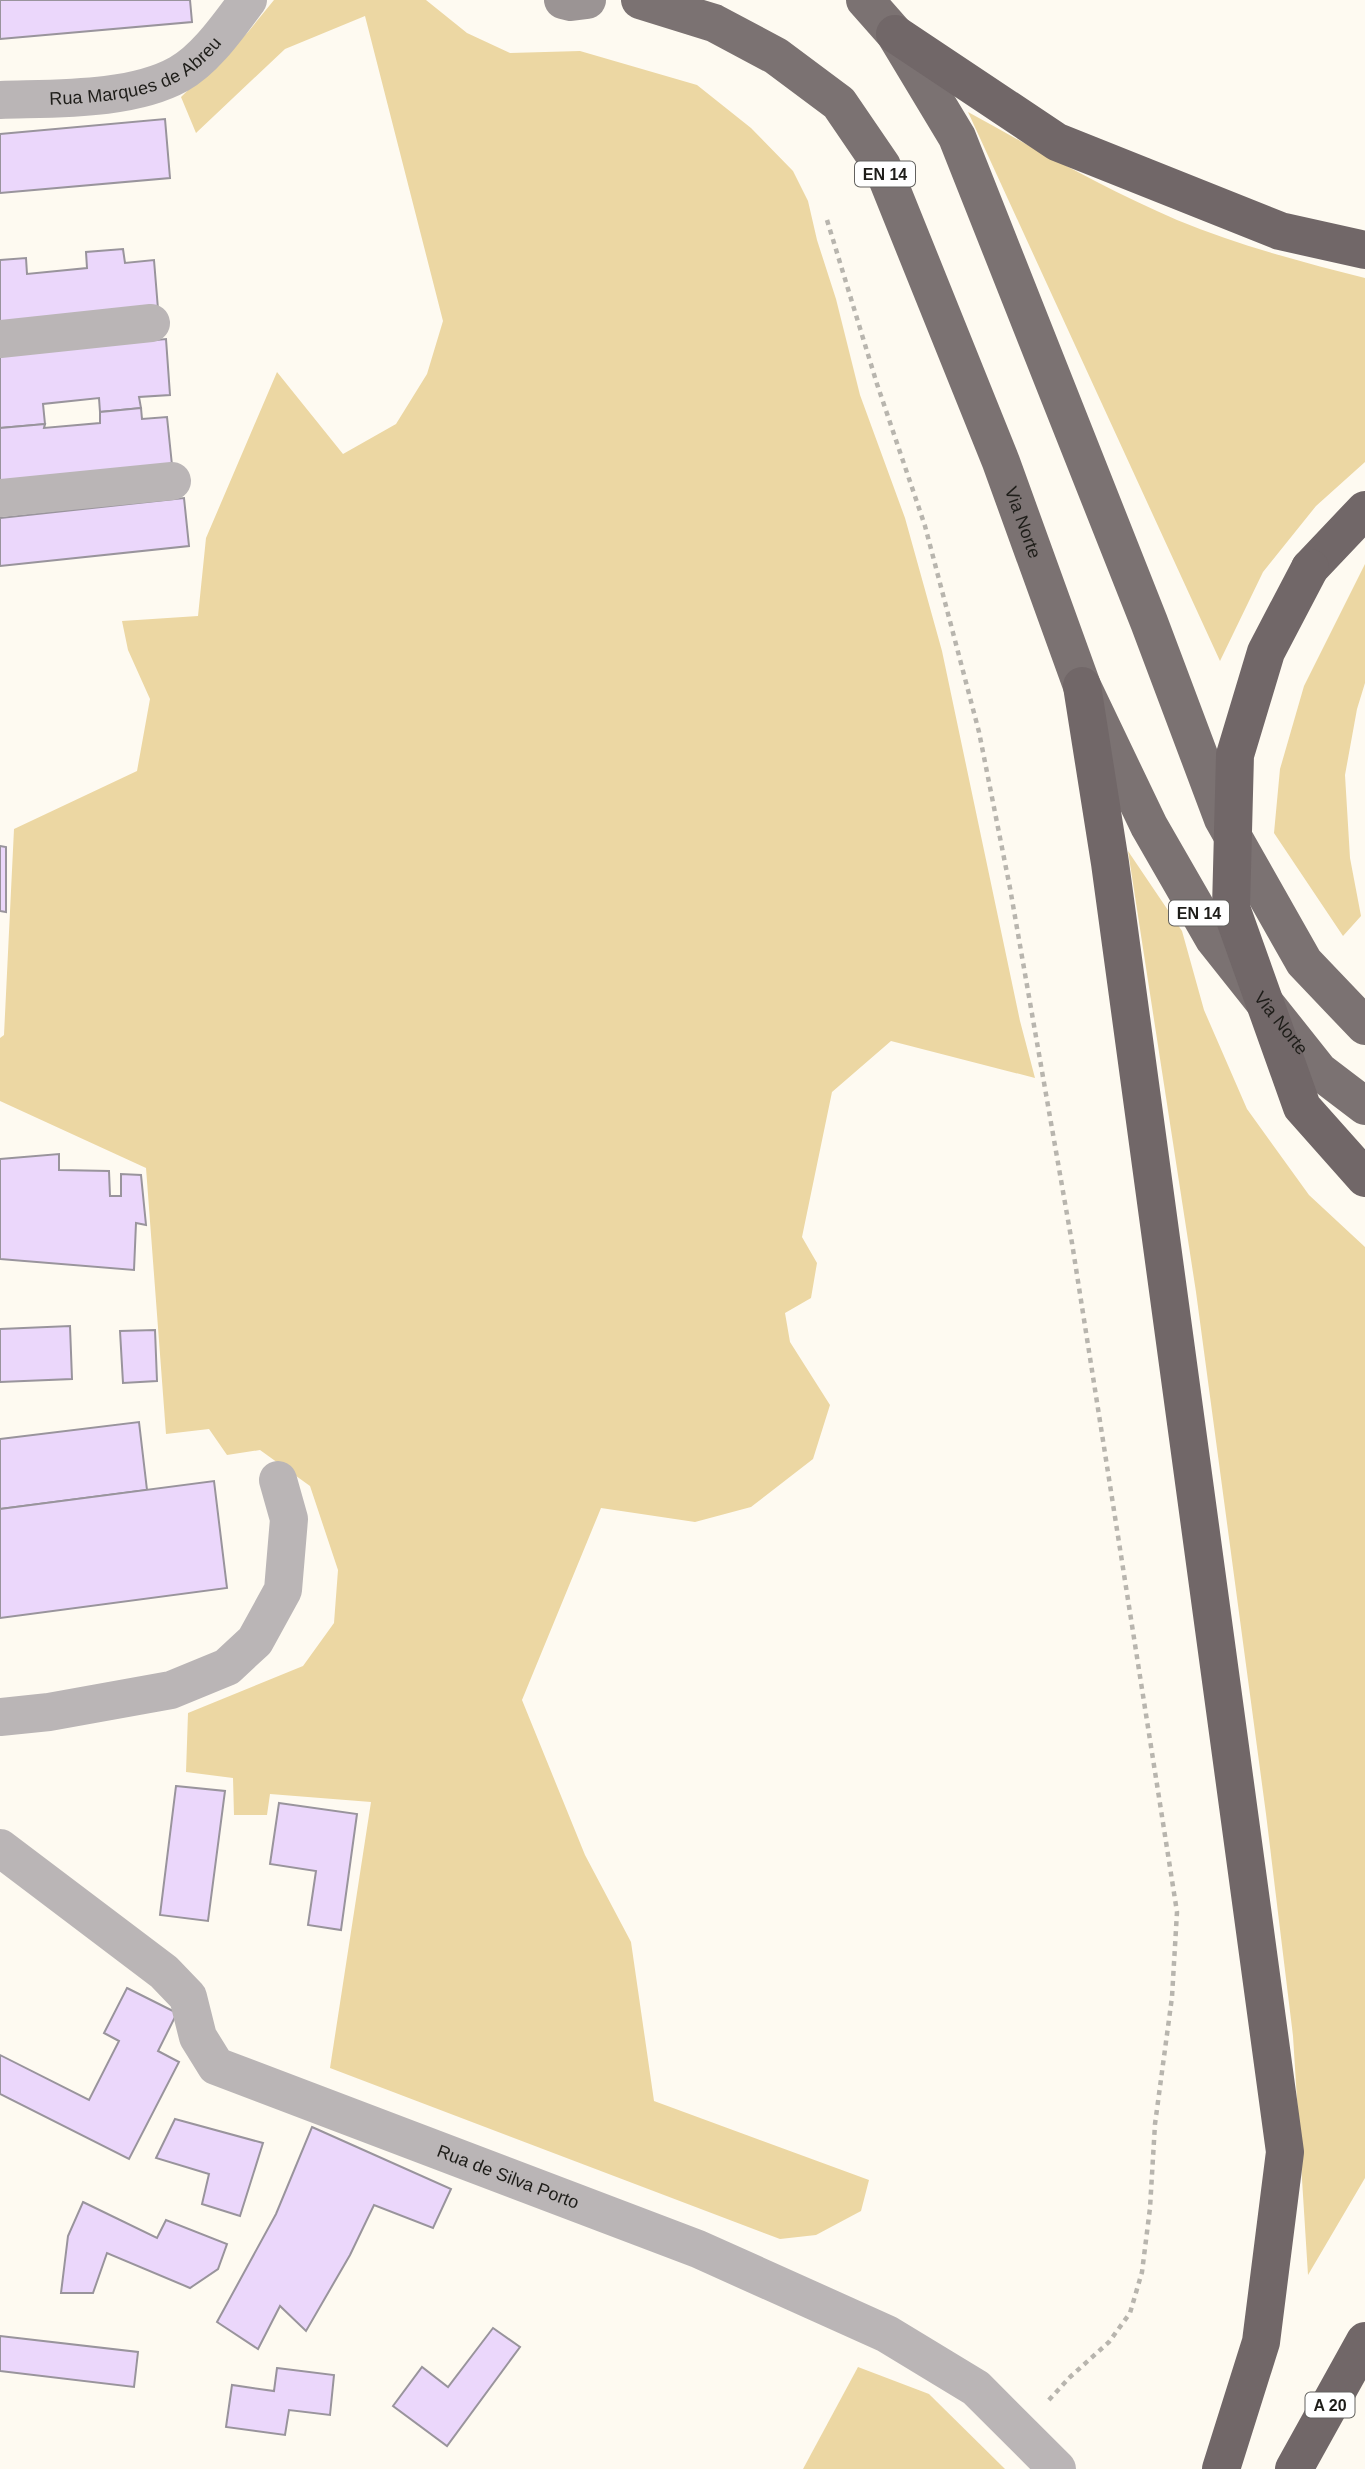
<svg xmlns="http://www.w3.org/2000/svg" width="1365" height="2469" font-family="Arial,sans-serif">
  <rect width="100%" height="100%" fill="#fefaf1"/>
  <!-- green -->
  <g fill="#ecd7a3">
    <polygon points="274,0 426,0 467,33 510,53 580,51 697,85 751,128 793,171 808,201 817,240 836,299 860,395 905,518 942,651 1020,1021 1035,1078 891,1041 832,1092 802,1237 817,1263 811,1298 785,1313 790,1342 830,1405 813,1459 751,1507 695,1522 601,1508 522,1700 585,1855 631,1942 654,2101 869,2180 861,2211 816,2235 780,2239 330,2068 371,1802 270,1794 267,1815 234,1815 233,1778 186,1772 188,1713 303,1666 334,1623 338,1570 310,1486 260,1450 227,1455 209,1429 166,1434 146,1168 0,1101 0,1038 4,1035 14,829 137,771 150,699 128,650 122,621 198,616 206,538 277,372 343,454 396,424 427,374 443,321 365,16 285,49 196,133 181,97 248,32"/>
    <path d="M968,112C1037,150 1105,189 1177,220C1238,245 1301,262 1365,278V462L1316,506L1263,572L1220,661Z"/>
    <polygon points="1365,564 1365,683 1357,709 1345,775 1350,858 1361,916 1343,936 1274,833 1280,769 1304,686"/>
    <polygon points="1128,851 1182,931 1204,1010 1247,1109 1309,1195 1365,1247 1365,2178 1308,2275 1293,2036 1266,1814 1196,1292"/>
    <polygon points="858,2367 929,2394 1005,2469 803,2469"/>
  </g>
  <!-- building -->
  <g fill="#ebd7fb" stroke="#99949c" stroke-width="2">
    <polygon points="0,0 190,0 192,22 0,39"/>
    <polygon points="165,119 170,178 0,193 0,134"/>
    <polygon points="123,249 125,263 154,260 158,309 0,323 0,260 26,258 27,274 87,268 86,252"/>
    <polygon points="166,339 170,395 139,397 141,408 100,412 99,398 43,404 45,424 0,428 0,355"/>
    <polygon points="141,408 142,419 167,417 172,465 0,481 0,428 45,424 44,428 100,423 100,412"/>
    <polygon points="184,498 189,546 0,566 0,518"/>
    <polygon points="0,846 6,847 6,912 0,911"/>
    <polygon points="59,1154 59,1170 109,1171 110,1196 121,1196 121,1174 141,1175 146,1225 136,1223 134,1270 0,1259 0,1159"/>
    <polygon points="70,1326 72,1379 0,1382 0,1329"/>
    <polygon points="155,1330 157,1381 123,1383 120,1331"/>
    <polygon points="139,1422 147,1490 0,1509 0,1439"/>
    <polygon points="214,1481 227,1588 0,1618 0,1509"/>
    <polygon points="176,1786 225,1791 208,1921 160,1915"/>
    <polygon points="279,1803 357,1814 341,1930 308,1925 316,1871 270,1864"/>
    <polygon points="127,1988 177,2013 158,2051 179,2062 129,2159 0,2094 0,2055 89,2100 119,2041 104,2033"/>
    <polygon points="175,2119 263,2143 240,2216 202,2204 209,2174 156,2158"/>
    <polygon points="312,2127 451,2189 433,2228 374,2205 350,2255 306,2331 280,2306 258,2349 217,2322 276,2214"/>
    <polygon points="83,2202 157,2238 166,2220 227,2244 218,2269 190,2288 107,2253 93,2293 61,2293 68,2236"/>
    <polygon points="493,2328 520,2347 447,2446 393,2406 422,2367 448,2387"/>
    <polygon points="0,2336 138,2352 134,2387 0,2371"/>
    <polygon points="277,2368 334,2375 330,2415 289,2410 285,2435 226,2427 232,2385 274,2391"/>
  </g>
  <g fill="none" stroke-linecap="round" stroke-linejoin="round">
    <!-- path -->
    <polyline stroke="#b8b5ae" stroke-width="4.5" stroke-dasharray="5 5" stroke-linecap="butt" points="827,220 877,384 925,526 979,732 1010,888 1072,1243 1177,1912 1172,1997 1155,2124 1150,2208 1142,2272 1130,2313 1109,2342 1070,2377 1048,2401"/>
    <!-- minor -->
    <g stroke="#bab5b6" stroke-width="38">
      <path id="s1" d="M0,100C54,98 131,101 179,74C206,59 229,25 248,0"/>
      <polyline points="0,339 151,323"/>
      <polyline points="0,498 172,481"/>
      <polyline points="0,1717 49,1712 171,1690 227,1667 255,1641 283,1590 289,1519 278,1480"/>
      <path id="s2" d="M0,1848L164,1972L188,1997L198,2037L216,2066L698,2249L887,2334L976,2388L1057,2469"/>
    </g>
    <!-- secondary -->
    <polyline stroke="#9b9494" stroke-width="38" points="563,0 571,2 587,0"/>
    <!-- trunk -->
    <g stroke="#7b7272" stroke-width="38">
      <path id="s3" d="M640,0L714,23L776,56L839,103L882,166L1001,462L1082,686L1149,826L1214,939L1319,1071L1365,1106"/>
      <polyline points="865,0 895,34 957,137 1149,622 1223,819 1304,962 1365,1026"/>
    </g>
    <!-- motorway -->
    <g stroke="#716768" stroke-width="38">
      <polyline points="895,34 1057,142 1280,231 1365,250"/>
      <polyline points="1310,568 1365,510"/>
      <polyline points="1082,686 1110,863 1285,2152 1261,2342 1221,2469"/>
      <polyline points="1294,2469 1365,2341"/>
    </g>
    <!-- motorway-bridge -->
    <polyline stroke="#716768" stroke-width="38" points="1310,568 1266,652 1235,755 1231,908 1302,1107 1365,1178"/>
  </g>
  <g text-anchor="middle" dominant-baseline="central" stroke-width="5" stroke-linejoin="round" paint-order="stroke">
    <!-- shield labels -->
    <g fill="#fff" stroke="#62615e" stroke-width="2">
      <rect x="855" y="161.5" width="60" height="25" rx="5"/>
      <rect x="1169" y="900.5" width="60" height="25" rx="5"/>
      <rect x="1305.5" y="2392.5" width="49" height="25" rx="5"/>
    </g>
    <g font-size="16" font-weight="bold" fill="#1e1d19">
      <text x="885" y="174">EN 14</text>
      <text x="1199" y="913">EN 14</text>
      <text x="1330" y="2405">A 20</text>
    </g>
    <!-- street labels -->
    <g font-size="18" fill="#1e1d19" stroke="#fff">
      <text stroke="none"><textPath href="#s1" startOffset="142">Rua Marques de Abreu</textPath></text>
      <text stroke="none"><textPath href="#s3" startOffset="686">Via Norte</textPath></text>
      <text stroke="none"><textPath href="#s3" startOffset="1253">Via Norte</textPath></text>
      <text stroke="none"><textPath href="#s2" startOffset="628">Rua de Silva Porto</textPath></text>
    </g>
  </g>
</svg>
